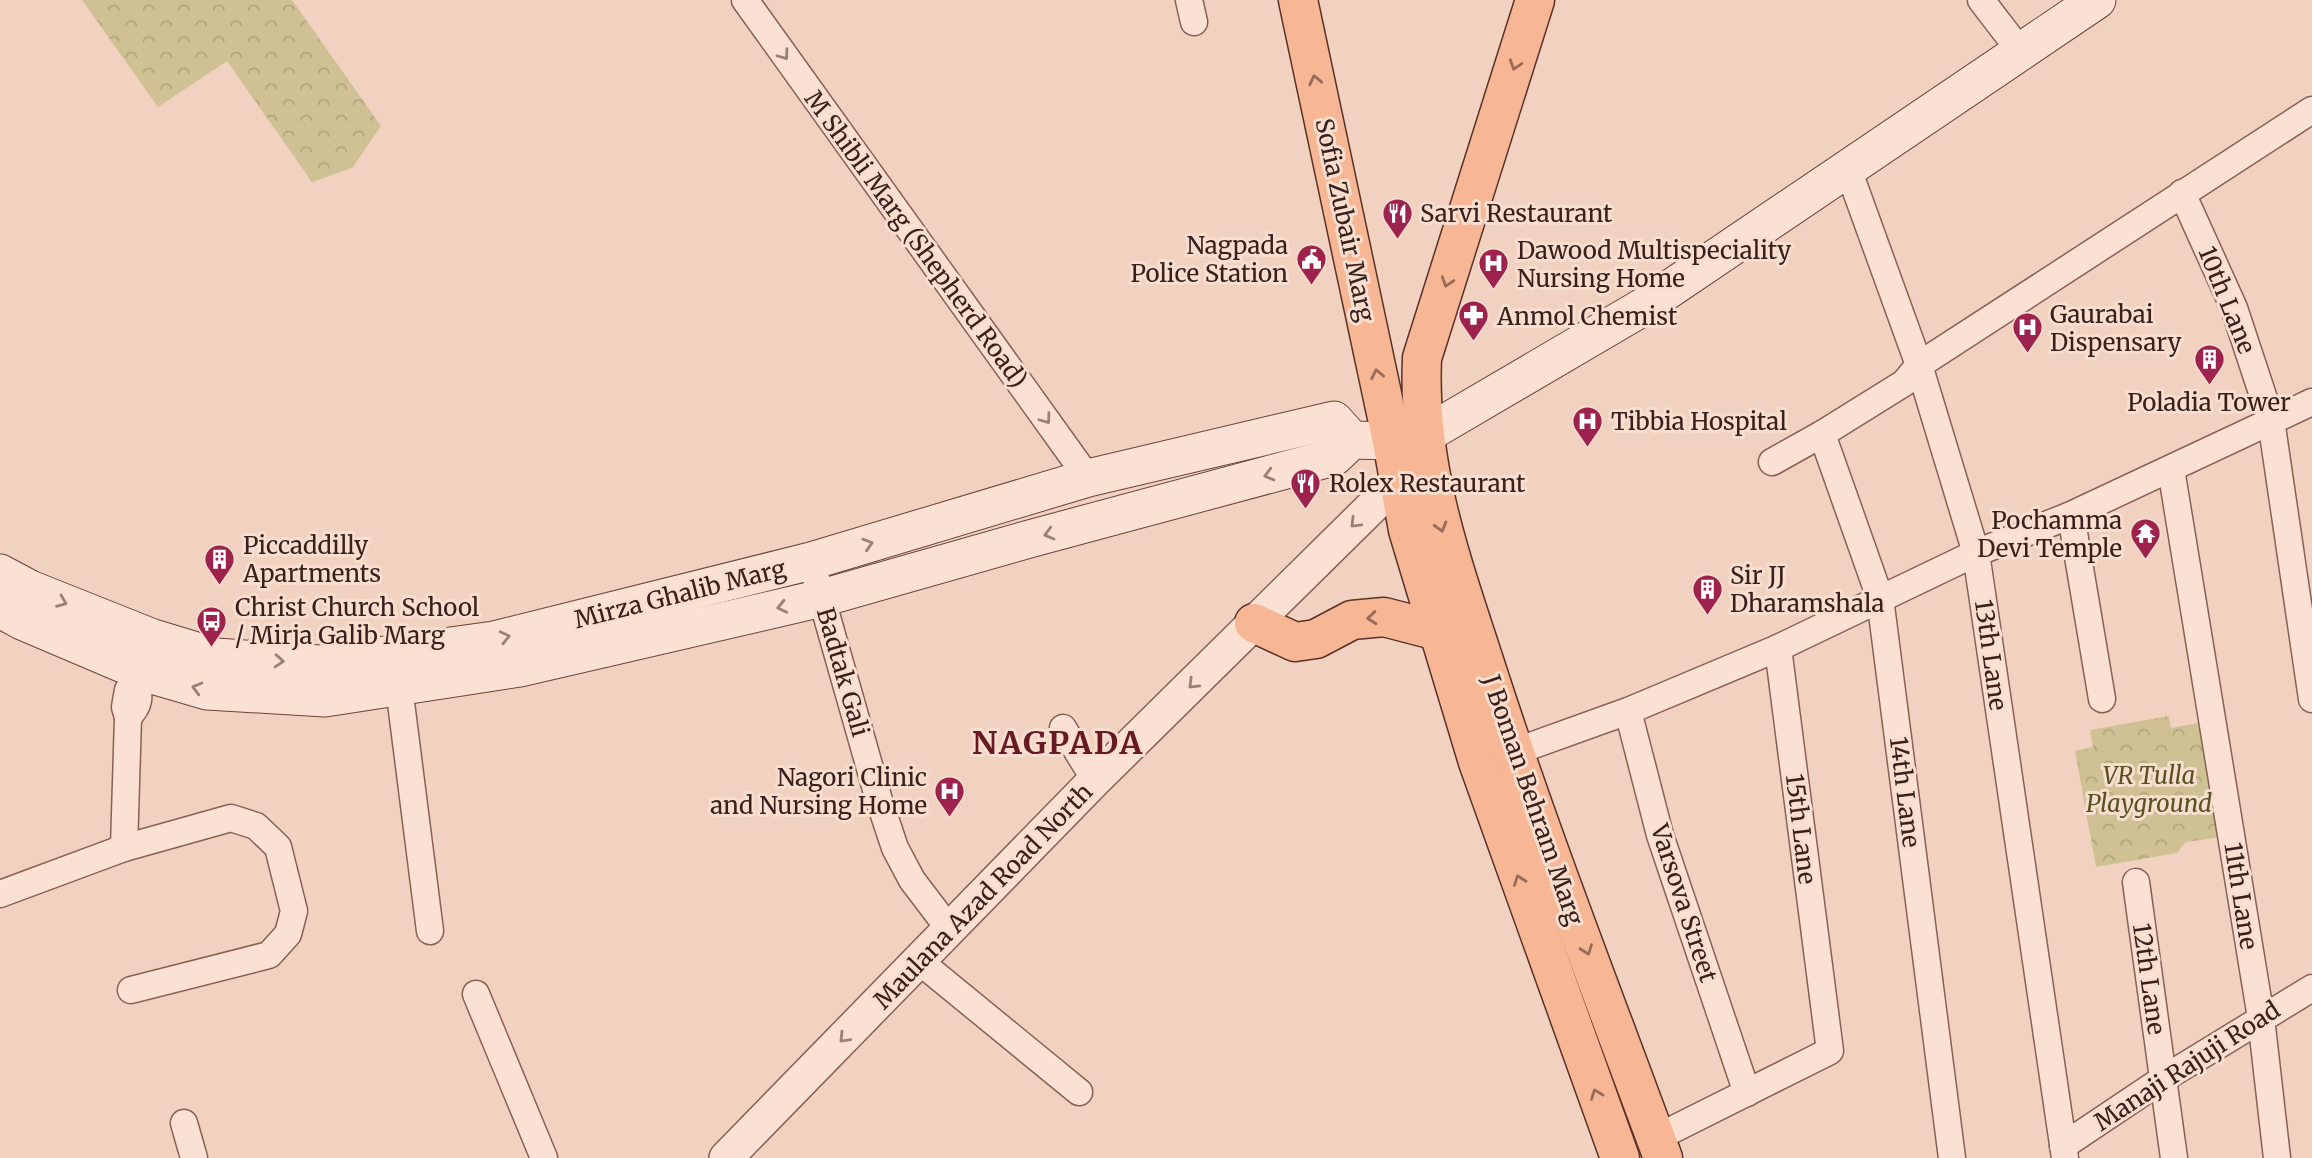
<svg xmlns="http://www.w3.org/2000/svg" width="2312" height="1158" font-family="Merriweather,serif">
  <defs>
    <pattern id="forest-crowns" width="20" height="18" patternUnits="userSpaceOnUse" patternTransform="scale(1.75)"><rect width="20" height="18" fill="#cfc193"/><path d="M2 6a3 3 0 1 1 6 0M12 15a3 3 0 1 1 6 0" fill="none" stroke="#b2a67e"/></pattern>
  </defs>
  <rect width="100%" height="100%" fill="#f1d1bf"/>
  <!-- forest -->
  <g fill="url(#forest-crowns)">
    <polygon points="82,0 292,0 381,126 352,168 312,182 227,61 158,107"/>
    <polygon points="2169,716 2171,728 2209,721 2228,836 2186,842 2177,853 2096,867 2075,751 2093,747 2090,730"/>
  </g>
  <g fill="none" stroke-linecap="round" stroke-linejoin="round">
    <defs>
      <g id="minor">
        <polyline points="745,0 1088,478"/>
        <polyline points="1189,0 1194,22"/>
        <polyline points="1981,0 2021,52"/>
        <polyline points="1848,169 1919,365 1976,553 2065,1158"/>
        <polyline points="2182,193 2234,308 2271,420 2312,699"/>
        <polyline points="1822,434 1880,598 1952,1158"/>
        <polyline points="1772,462 1822,434 1904,383 1919,365 2312,110"/>
        <polyline points="2171,469 2261,1018 2277,1158"/>
        <polyline points="2071,515 2102,699"/>
        <polyline points="811,561 879,800 895,848 912,880 950,930"/>
        <path d="M137,684C140,698 139,706 128,717L125,707L128,690L137,684L147,657"/>
        <polyline points="399,687 430,931"/>
        <polyline points="1628,711 1660,835 1747,1093"/>
        <polyline points="1063,728 1095,780"/>
        <polyline points="1514,752 1628,711 1778,648 1976,553 2071,515 2312,402"/>
        <polyline points="124,848 128,717"/>
        <polyline points="2136,882 2174,1158"/>
        <polyline points="0,894 124,848 231,818 256,826 278,847 294,911 288,934 269,955 131,990"/>
        <polyline points="919,961 1079,1092"/>
        <polyline points="476,994 544,1158"/>
        <polyline points="184,1123 194,1158"/>
        <polyline points="1656,1138 1830,1051 1778,648"/>
        <polyline points="2063,1146 2163,1079 2312,988"/>
      </g>
      <polyline id="tertiary" points="726,1158 1095,780 1384,495 1399,484 1421,476"/>
      <g id="secondary">
        <polyline points="0,573 30,589 153,638 216,657 319,664 494,640 811,561 1088,478 1334,420 1352,440"/>
        <polyline points="0,609 22,621 142,672 207,691 325,698 520,668 822,598 1033,538 1334,457 1352,440 1392,441 1423,436 1643,307 2097,0"/>
      </g>
      <g id="primary">
        <polyline points="1298,0 1392,441 1408,530 1478,762 1620,1158"/>
        <path d="M1535,0L1422,358C1417,472 1454,567 1488,673C1541,837 1604,997 1663,1158"/>
        <polyline points="1254,623 1295,642 1316,639 1352,620 1384,617 1438,631"/>
      </g>
    </defs>
    <!-- minor casing -->
    <use href="#minor" stroke="#8a6056" stroke-width="29"/>
    <!-- tertiary casing -->
    <use href="#tertiary" stroke="#8a6056" stroke-width="36"/>
    <!-- secondary casing -->
    <use href="#secondary" stroke="#6c423a" stroke-width="39"/>
    <!-- primary casing -->
    <use href="#primary" stroke="#58312b" stroke-width="41"/>
    <!-- minor -->
    <use href="#minor" stroke="#fbe1d3" stroke-width="26"/>
    <!-- tertiary -->
    <use href="#tertiary" stroke="#fbe1d3" stroke-width="33"/>
    <!-- secondary -->
    <use href="#secondary" stroke="#fbe1d3" stroke-width="37"/>
    <!-- primary -->
    <use href="#primary" stroke="#f7b694" stroke-width="38"/>
  </g>
  <!-- one-way arrows -->
  <defs><path id="oneway-chevron" d="M-2-3.5L2.5 0L-2 3.5" fill="none" stroke-width="1.6" stroke-linecap="round" stroke-linejoin="round" transform="scale(1.75)"/></defs>
  <g stroke="#9a8078">
    <use href="#oneway-chevron" transform="translate(784 55) rotate(54)"/>
    <use href="#oneway-chevron" transform="translate(1046 419) rotate(54)"/>
    <use href="#oneway-chevron" transform="translate(1269 475) rotate(165)"/>
    <use href="#oneway-chevron" transform="translate(1355 523) rotate(135)"/>
    <use href="#oneway-chevron" transform="translate(1049 534) rotate(165)"/>
    <use href="#oneway-chevron" transform="translate(868 544) rotate(-17)"/>
    <use href="#oneway-chevron" transform="translate(62 602) rotate(22)"/>
    <use href="#oneway-chevron" transform="translate(782 607) rotate(167)"/>
    <use href="#oneway-chevron" transform="translate(505 637) rotate(-13)"/>
    <use href="#oneway-chevron" transform="translate(279 661) rotate(4)"/>
    <use href="#oneway-chevron" transform="translate(1193 684) rotate(135)"/>
    <use href="#oneway-chevron" transform="translate(197 688) rotate(-165)"/>
    <use href="#oneway-chevron" transform="translate(844 1038) rotate(134)"/>
  </g>
  <g stroke="#986b58">
    <use href="#oneway-chevron" transform="translate(1515 65) rotate(108)"/>
    <use href="#oneway-chevron" transform="translate(1315 80) rotate(-102)"/>
    <use href="#oneway-chevron" transform="translate(1447 282) rotate(108)"/>
    <use href="#oneway-chevron" transform="translate(1377 374) rotate(-102)"/>
    <use href="#oneway-chevron" transform="translate(1441 527) rotate(74)"/>
    <use href="#oneway-chevron" transform="translate(1372 618) rotate(175)"/>
    <use href="#oneway-chevron" transform="translate(1519 880) rotate(-110)"/>
    <use href="#oneway-chevron" transform="translate(1587 950) rotate(70)"/>
    <use href="#oneway-chevron" transform="translate(1596 1094) rotate(-111)"/>
  </g>
  <!-- icons -->
  <defs>
    <symbol id="restaurant-pin" viewBox="-11 -11 22 30"><path d="M0 17L-7.5 6A9.5 9.5 0 1 1 7.5 6Z" fill="#9d234e" stroke="#f7decf"/><path d="M-5-6h1v4h1v-4h1v4h1v-4h1v5L-1.5 .5V6h-2V.5L-5-1ZM5-6V6H3V1.5H1.5Q1.5-4 5-6Z" fill="#fff"/></symbol>
    <symbol id="civic-pin" viewBox="-11 -11 22 30"><path d="M0 17L-7.5 6A9.5 9.5 0 1 1 7.5 6Z" fill="#9d234e" stroke="#f7decf"/><path d="M-.6-6.5H3V-4.5H.6V-3L4-1V1h2V6H-6V1h2V-1L-.6-3ZM-1.2 2.5V6h2.4V2.5Z" fill="#fff"/></symbol>
    <symbol id="hospital-pin" viewBox="-11 -11 22 30"><path d="M0 17L-7.5 6A9.5 9.5 0 1 1 7.5 6Z" fill="#9d234e" stroke="#f7decf"/><path d="M-5-5h3v3.5h4V-5h3V5h-3V1.5h-4V5h-3Z" fill="#fff"/></symbol>
    <symbol id="pharmacy-pin" viewBox="-11 -11 22 30"><path d="M0 17L-7.5 6A9.5 9.5 0 1 1 7.5 6Z" fill="#9d234e" stroke="#f7decf"/><path d="M-2-6h4v4h4v4h-4v4h-4v-4h-4v-4h4Z" fill="#fff"/></symbol>
    <symbol id="building-pin" viewBox="-11 -11 22 30"><path d="M0 17L-7.5 6A9.5 9.5 0 1 1 7.5 6Z" fill="#9d234e" stroke="#f7decf"/><path d="M-4-6H4V6H1V3H-1V6H-4ZM-2.5-4.3h1.7v1.8h-1.7ZM.8-4.3h1.7v1.8H.8ZM-2.5-1h1.7V.8h-1.7ZM.8-1h1.7V.8H.8Z" fill="#fff"/></symbol>
    <symbol id="temple-pin" viewBox="-11 -11 22 30"><path d="M0 17L-7.5 6A9.5 9.5 0 1 1 7.5 6Z" fill="#9d234e" stroke="#f7decf"/><path d="M0-6L5-2H3V0L6.5 2.5H4V6H1.5V3h-3V6H-4V2.5H-6.5L-3 0V-2H-5Z" fill="#fff"/></symbol>
    <symbol id="bus-pin" viewBox="-11 -11 22 30"><path d="M0 17L-7.5 6A9.5 9.5 0 1 1 7.5 6Z" fill="#9d234e" stroke="#f7decf"/><path d="M-5-6H5V4H4V6H2V4H-2V6H-4V4H-5ZM-3.5-4V0h7V-4ZM-3.5 1.2v1.5H-2V1.2ZM2 1.2v1.5H3.5V1.2Z" fill="#fff"/></symbol>
  </defs>
  <g fill-rule="evenodd">
    <use href="#restaurant-pin" x="1380" y="196" width="35" height="47"/>
    <use href="#civic-pin" x="1294" y="242" width="35" height="47"/>
    <use href="#hospital-pin" x="1476" y="246" width="35" height="47"/>
    <use href="#pharmacy-pin" x="1456" y="298" width="35" height="47"/>
    <use href="#hospital-pin" x="2010" y="310" width="35" height="47"/>
    <use href="#building-pin" x="2192" y="342" width="35" height="47"/>
    <use href="#hospital-pin" x="1570" y="404" width="35" height="47"/>
    <use href="#restaurant-pin" x="1288" y="466" width="35" height="47"/>
    <use href="#temple-pin" x="2128" y="516" width="35" height="47"/>
    <use href="#building-pin" x="202" y="542" width="35" height="47"/>
    <use href="#building-pin" x="1690" y="572" width="35" height="47"/>
    <use href="#bus-pin" x="194" y="604" width="35" height="47"/>
    <use href="#hospital-pin" x="932" y="774" width="35" height="47"/>
  </g>
  <g text-anchor="middle" dominant-baseline="central" stroke-width="6" stroke-linejoin="round" paint-order="stroke">
    <!-- poi labels -->
    <g font-size="24" fill="#39201c" stroke="#f7decf" text-anchor="start">
      <text x="1420" y="213">Sarvi Restaurant</text>
      <text x="1288" y="245" text-anchor="end">Nagpada<tspan x="1288" dy="28">Police Station</tspan></text>
      <text x="1517" y="250">Dawood Multispeciality<tspan x="1517" dy="28">Nursing Home</tspan></text>
      <text x="2050" y="314">Gaurabai<tspan x="2050" dy="28">Dispensary</tspan></text>
      <text x="1497" y="316">Anmol Chemist</text>
      <text x="2209" y="402" text-anchor="middle">Poladia Tower</text>
      <text x="1611" y="421">Tibbia Hospital</text>
      <text x="1329" y="483">Rolex Restaurant</text>
      <text x="2122" y="520" text-anchor="end">Pochamma<tspan x="2122" dy="28">Devi Temple</tspan></text>
      <text x="243" y="545">Piccaddilly<tspan x="243" dy="28">Apartments</tspan></text>
      <text x="1730" y="575">Sir JJ<tspan x="1730" dy="28">Dharamshala</tspan></text>
      <text x="235" y="607">Christ Church School<tspan x="235" dy="28">/ Mirja Galib Marg</tspan></text>
      <text x="927" y="777" text-anchor="end">Nagori Clinic<tspan x="927" dy="28">and Nursing Home</tspan></text>
    </g>
    <!-- street labels -->
    <g font-size="24" fill="#39201c" stroke="#f7decf">
      <text transform="translate(1345 220) rotate(78)">Sofia Zubair Marg</text>
      <text transform="translate(916 239) rotate(54)">M Shibli Marg (Shepherd Road)</text>
      <text transform="translate(2227 300) rotate(68)">10th Lane</text>
      <text transform="translate(680 594) rotate(-14)">Mirza Ghalib Marg</text>
      <text transform="translate(1991 655) rotate(82)">13th Lane</text>
      <text transform="translate(843 672) rotate(74)">Badtak Gali</text>
      <text transform="translate(1905 792) rotate(83)">14th Lane</text>
      <text transform="translate(1533 800) rotate(71)">J Boman Behram Marg</text>
      <text transform="translate(1801 829) rotate(83)">15th Lane</text>
      <text transform="translate(983 896) rotate(-46)">Maulana Azad Road North</text>
      <text transform="translate(2241 896) rotate(81)">11th Lane</text>
      <text transform="translate(1684 903) rotate(72)">Varsova Street</text>
      <text transform="translate(2149 979) rotate(82)">12th Lane</text>
      <text transform="translate(2187 1066) rotate(-33)">Manaji Rajuji Road</text>
    </g>
    <!-- park labels -->
    <g font-size="24" font-style="italic" fill="#575221" stroke="#f7decf">
      <text x="2149" y="775">VR Tulla<tspan x="2149" dy="28">Playground</tspan></text>
    </g>
    <!-- district labels -->
    <g font-size="32" font-weight="bold" letter-spacing="2" fill="#681923" stroke="#f7decf">
      <text x="1058" y="743">NAGPADA</text>
    </g>
  </g>
</svg>
